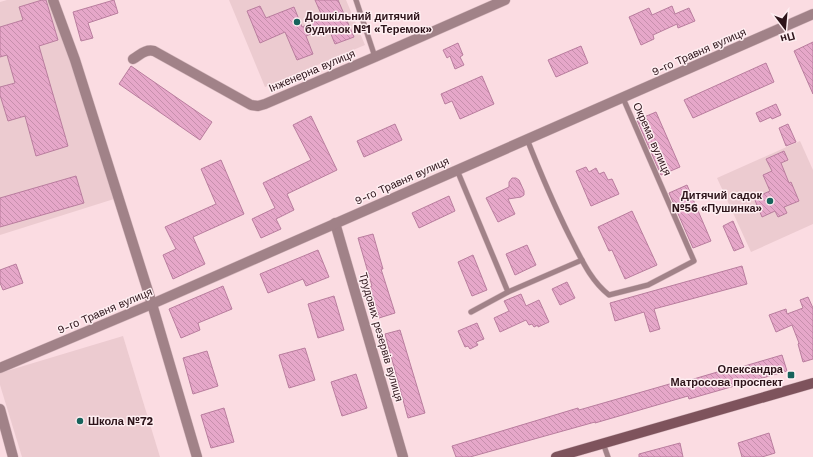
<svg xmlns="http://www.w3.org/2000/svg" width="813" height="457" font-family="'Work Sans',sans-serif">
  <defs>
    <pattern id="building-back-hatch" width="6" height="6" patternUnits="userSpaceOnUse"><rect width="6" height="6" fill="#e6a7c9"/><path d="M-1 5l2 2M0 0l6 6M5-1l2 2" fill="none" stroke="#c68fac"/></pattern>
  </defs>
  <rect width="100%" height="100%" fill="#fbdce2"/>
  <!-- built -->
  <g fill="#eccbd0">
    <polygon points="7,0 51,0 114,199 0,235 0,2"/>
    <polygon points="229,0 346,0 365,45 265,87"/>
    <polygon points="800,141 813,170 813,224 751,252 717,178"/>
    <polygon points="123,336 160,457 22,457 0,385 0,373"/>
  </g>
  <!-- building -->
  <g fill="url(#building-back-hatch)" stroke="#b97d9e">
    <polygon points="42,0 46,0 58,40 39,46 68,146 36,156 25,116 8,121 0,95 0,87 15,83 7,55 0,57 0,27 23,20 19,7"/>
    <polygon points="114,0 118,13 88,23 93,38 81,41 73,12"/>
    <polygon points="315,0 338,0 354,37 335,44 328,27 306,36 313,54 297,60 285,32 260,43 247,11 260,6 266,18 294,7 302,27 323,18"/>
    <polygon points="672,6 675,14 689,8 695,21 678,28 677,24 653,35 654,39 641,45 629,17 649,8 652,15"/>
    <polygon points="813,42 813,94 794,51"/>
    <polygon points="458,43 463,55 460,57 464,65 455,69 450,56 447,58 443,50"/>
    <polygon points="581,46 588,63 556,77 548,60"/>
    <polygon points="766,63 774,82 693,118 684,100"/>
    <polygon points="131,66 212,122 200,140 119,84"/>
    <polygon points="482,76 494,104 460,119 452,101 445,104 441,94"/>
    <polygon points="776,104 781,115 772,119 771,117 760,122 756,113"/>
    <polygon points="656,112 680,167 661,175 637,120"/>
    <polygon points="311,116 337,170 287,194 294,210 276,219 281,229 261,238 252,219 275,208 263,183 311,160 293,125"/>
    <polygon points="395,124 402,140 364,157 357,141"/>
    <polygon points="788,124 796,142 786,146 779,128"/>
    <polygon points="784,151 788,160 781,163 789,183 791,182 799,201 784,207 787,213 778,217 775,211 762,217 754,198 770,191 763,175 772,171 766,159"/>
    <polygon points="221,160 244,214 193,237 205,264 173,279 163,255 176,249 165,227 216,204 201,169"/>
    <polygon points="586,167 589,172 596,168 599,174 604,172 608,180 612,179 619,194 591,206 576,171"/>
    <polygon points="76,176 84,203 0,227 0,198"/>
    <polygon points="512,178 516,178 519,180 524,191 524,195 521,197 508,199 515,214 498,222 486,198 509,187 509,182"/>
    <polygon points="687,185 711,241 693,248 669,193"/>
    <polygon points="449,196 455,211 419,228 412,213"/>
    <polygon points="632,211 657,265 625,279 612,250 609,251 598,227"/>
    <polygon points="733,221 744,247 734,251 723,226"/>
    <polygon points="373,234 383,269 381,269 395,313 379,318 370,287 372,286 358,238"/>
    <polygon points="527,245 536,265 515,275 506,254"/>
    <polygon points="318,250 329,277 306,286 303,279 268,293 260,274"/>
    <polygon points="473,255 487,290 472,296 458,262"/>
    <polygon points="16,264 23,283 3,290 0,283 0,270"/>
    <polygon points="742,266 747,284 654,309 660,329 650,332 644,312 615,321 610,303"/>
    <polygon points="567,282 575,298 560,305 552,289"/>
    <polygon points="223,286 232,309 198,323 200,330 181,338 169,309"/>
    <polygon points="521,294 526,306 539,300 549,322 538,327 538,325 534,327 532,324 529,325 526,320 500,332 494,318 509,311 504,301"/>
    <polygon points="334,296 344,330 318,338 308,304"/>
    <polygon points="808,297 813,308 813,359 803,362 798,344 799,343 792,325 776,332 769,315 786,309 787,314 803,308 800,300"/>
    <polygon points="477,323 484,339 476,342 478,345 470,349 468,346 465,347 458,331"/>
    <polygon points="400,330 425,413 408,418 385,334"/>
    <polygon points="305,348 315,380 289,388 279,355"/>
    <polygon points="207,351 218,386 193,394 183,358"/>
    <polygon points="782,355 787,371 689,399 688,396 595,423 595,422 470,457 456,457 452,446 578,408 579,410 680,381 680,383 731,368 731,370"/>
    <polygon points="356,374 367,408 342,416 331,382"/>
    <polygon points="224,408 234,442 211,448 201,415"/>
    <polygon points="769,433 775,453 762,457 742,457 738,443"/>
    <polygon points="680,443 683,457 639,457 639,454"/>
  </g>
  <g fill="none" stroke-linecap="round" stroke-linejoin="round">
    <defs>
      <g id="lane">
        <polyline points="356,0 375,57"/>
        <path d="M527,139C540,172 554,205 570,237C581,258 590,280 609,295L648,285L694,261L623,98"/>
        <polyline points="457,170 508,292"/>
        <polyline points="471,312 508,292 582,260"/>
        <polyline points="603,443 608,457"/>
      </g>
      <g id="street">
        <polyline points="53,0 75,60 152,304 197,457"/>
        <path d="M133,59C140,55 145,49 154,51L251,105L258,106L265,104L375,57L505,0"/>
        <polyline points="335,223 403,457"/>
        <polyline points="0,368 152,304 813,14"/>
        <polyline points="0,409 13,457"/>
      </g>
      <polyline id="secondary" points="556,457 813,383"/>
    </defs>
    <!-- lane casing -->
    <use href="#lane" stroke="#d6b8be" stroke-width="6"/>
    <!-- street casing -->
    <use href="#street" stroke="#d6b8be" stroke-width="11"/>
    <!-- secondary casing -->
    <use href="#secondary" stroke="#d6b8be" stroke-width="11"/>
    <!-- lane -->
    <use href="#lane" stroke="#a18288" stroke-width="5"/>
    <!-- street -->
    <use href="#street" stroke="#a18288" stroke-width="10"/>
    <!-- secondary -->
    <use href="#secondary" stroke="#7e535c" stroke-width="10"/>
  </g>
  <!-- markers -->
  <g fill="#17635c" stroke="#feeef1" stroke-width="1.5">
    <circle cx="297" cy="22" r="4"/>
    <circle cx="770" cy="201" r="4"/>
    <rect x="787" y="371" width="8" height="8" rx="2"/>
    <circle cx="80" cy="421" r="4"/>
  </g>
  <g text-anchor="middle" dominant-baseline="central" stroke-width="3" stroke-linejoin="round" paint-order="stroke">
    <!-- poi labels -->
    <g font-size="11" font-weight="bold" fill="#2d141a" stroke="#feeef1" text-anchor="start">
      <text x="305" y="16">Дошкільний дитячий<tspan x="305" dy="13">будинок №1 «Теремок»</tspan></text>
      <text x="762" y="195" text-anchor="end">Дитячий садок<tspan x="762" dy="13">№56 «Пушинка»</tspan></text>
      <text x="783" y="369" text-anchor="end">Олександра<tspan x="783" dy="13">Матросова проспект</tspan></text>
      <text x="88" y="421">Школа №72</text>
    </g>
    <!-- street labels -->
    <g font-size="11" fill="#2d141a" stroke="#feeef1">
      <text transform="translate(699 52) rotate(-24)">9-го Травня вулиця</text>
      <text transform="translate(312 71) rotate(-23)">Інженерна вулиця</text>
      <text transform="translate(652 139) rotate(66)">Окрема вулиця</text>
      <text transform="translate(402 181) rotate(-24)">9-го Травня вулиця</text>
      <text transform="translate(105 311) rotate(-23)">9-го Травня вулиця</text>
      <text transform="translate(381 337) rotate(74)">Трудових резервів вулиця</text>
    </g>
  </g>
  <!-- north arrow -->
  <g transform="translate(785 28) rotate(164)" stroke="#feeef1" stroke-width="3" paint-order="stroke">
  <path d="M0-3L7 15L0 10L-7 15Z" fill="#2d141a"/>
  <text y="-6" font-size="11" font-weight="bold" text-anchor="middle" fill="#2d141a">Пн</text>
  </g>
</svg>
